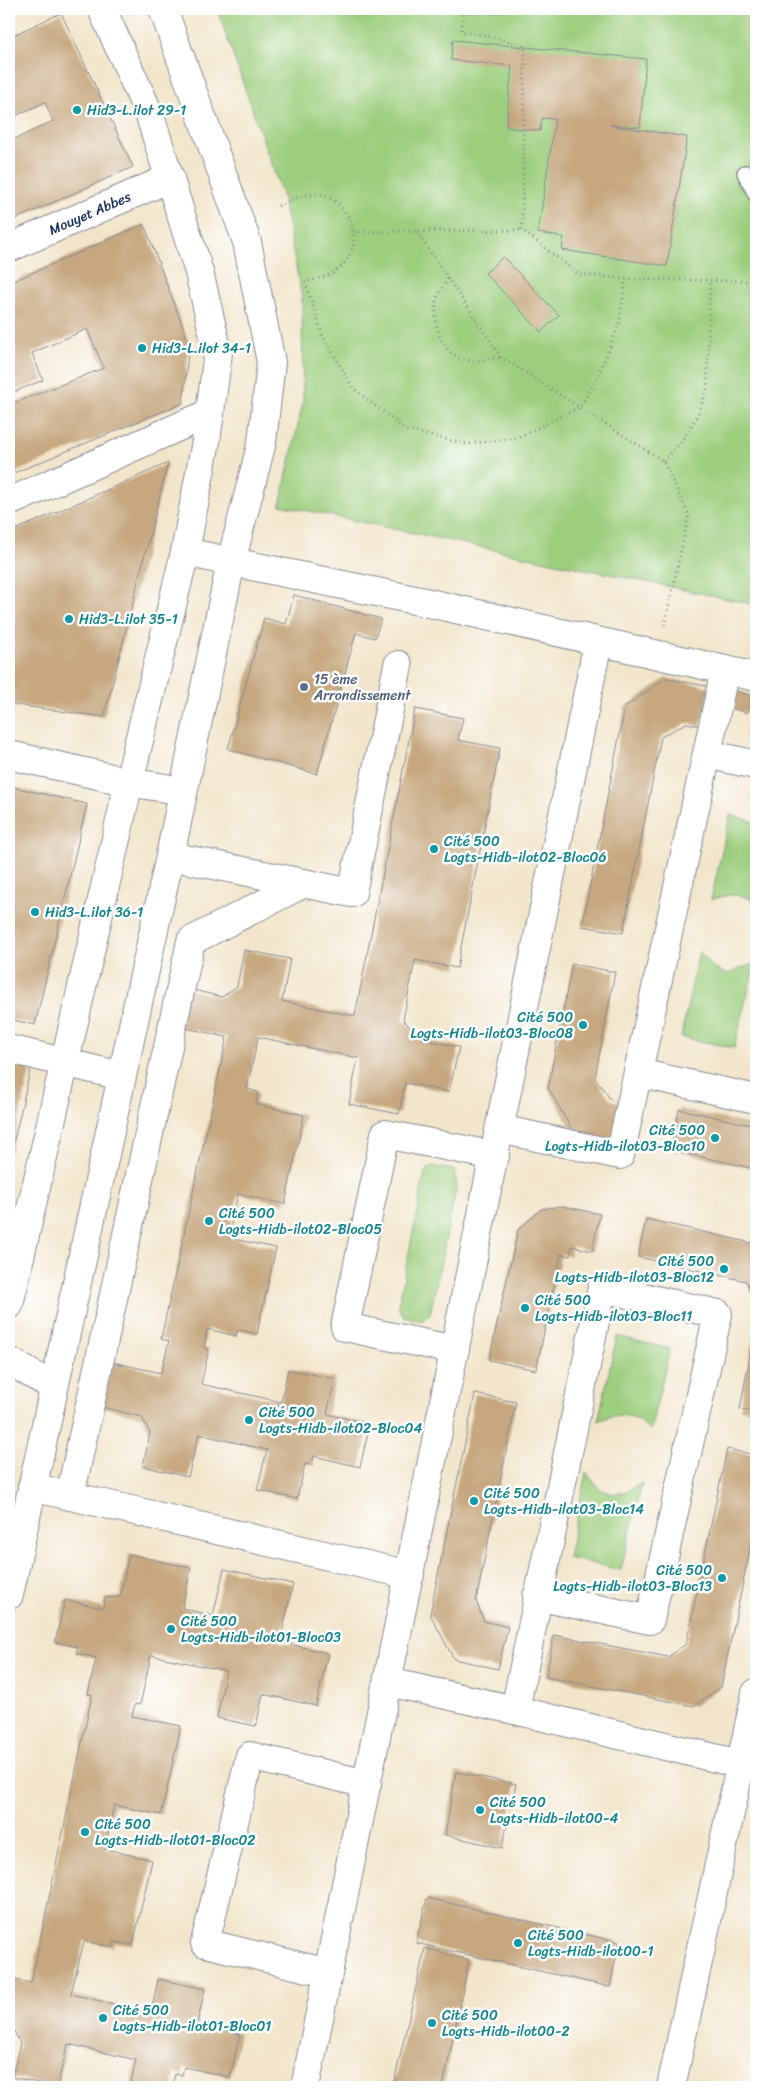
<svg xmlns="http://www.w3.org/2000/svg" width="765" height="2096" font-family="Sriracha,sans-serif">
  <rect width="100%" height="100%" fill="#fff"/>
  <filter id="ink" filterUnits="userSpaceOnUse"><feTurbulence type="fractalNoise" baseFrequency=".02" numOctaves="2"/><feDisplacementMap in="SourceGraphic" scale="10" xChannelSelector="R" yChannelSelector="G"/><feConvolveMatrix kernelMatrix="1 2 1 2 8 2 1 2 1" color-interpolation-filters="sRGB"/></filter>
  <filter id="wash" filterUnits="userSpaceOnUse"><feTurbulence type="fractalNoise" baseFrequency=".0096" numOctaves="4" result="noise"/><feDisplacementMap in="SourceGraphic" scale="20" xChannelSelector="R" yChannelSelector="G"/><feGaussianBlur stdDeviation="1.12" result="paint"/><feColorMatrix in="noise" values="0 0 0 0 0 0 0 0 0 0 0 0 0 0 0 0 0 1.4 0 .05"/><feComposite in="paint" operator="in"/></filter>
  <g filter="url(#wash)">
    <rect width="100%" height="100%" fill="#f2e5cb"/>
    <!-- green -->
    <g fill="#9cce7d" stroke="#5c7e6e">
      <polygon points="217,9 756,9 756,605 280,505 303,403 302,298 282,194"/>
      <path d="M730,815L756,822V902C740,892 728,894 711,900Z"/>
      <path d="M699,951C707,963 714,970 727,974L755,963L734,1048L681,1037Z"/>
      <polygon points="432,1166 454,1170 457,1185 430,1314 422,1321 404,1316 398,1307 425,1172"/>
      <path d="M617,1336L670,1349L650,1431C635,1412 619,1412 598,1421Z"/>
      <path d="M586,1472C604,1499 616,1498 642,1483L621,1570L568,1558Z"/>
    </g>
    <g id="blocks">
      <!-- building -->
      <g fill="#c6a77f">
        <polygon points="61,13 133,167 9,222 9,142 53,121 45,102 9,119 9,37"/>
        <polygon points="453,40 646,59 640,127 610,125 687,137 667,266 562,250 564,237 538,233 555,119 542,118 540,131 506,127 512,66 451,60"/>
        <polygon points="144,224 189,343 183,403 9,475 9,405 104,368 87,329 32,353 43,380 9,394 9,283"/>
        <polygon points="503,257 559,315 541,332 485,273"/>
        <polygon points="168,463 104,717 9,704 9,533"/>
        <polygon points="294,595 381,619 375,638 356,633 317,774 228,749 264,618 286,624"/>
        <polygon points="666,678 710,687 701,726 686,723 661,737 623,933 582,926 625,707"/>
        <polygon points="727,688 752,696 747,713 722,705"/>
        <polygon points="755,708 756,708 756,732 751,731"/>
        <polygon points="415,709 463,718 458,740 500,748 457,968 415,960 403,1020 422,1039 459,1047 449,1092 405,1083 399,1114 349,1104 358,1058 258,1037 247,1089 258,1092 256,1104 304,1115 285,1204 238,1194 228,1238 276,1248 257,1334 238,1330 236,1336 207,1329 204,1348 209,1349 201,1384 281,1402 288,1369 335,1379 327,1414 370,1424 360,1467 314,1456 312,1465 305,1464 297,1499 257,1490 267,1450 199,1434 188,1477 143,1466 150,1433 142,1417 102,1407 112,1362 161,1373 169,1341 161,1339 227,1037 177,1026 185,988 222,997 237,986 244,950 290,959 282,1001 355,1016"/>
        <polygon points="9,786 87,804 35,1025 9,1019"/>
        <polygon points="572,964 615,972 595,1078 611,1100 630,1105 620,1145 574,1133 548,1088"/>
        <polygon points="9,1058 32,1063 11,1153 9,1152"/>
        <polygon points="679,1109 756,1126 756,1169 670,1150"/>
        <polygon points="562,1206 600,1214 592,1251 572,1246 570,1256 561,1254 536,1370 489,1360 518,1230 541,1209"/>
        <polygon points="646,1219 756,1244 756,1303 746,1281 638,1257"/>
        <polygon points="755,1329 756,1329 756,1412 740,1409"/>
        <polygon points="475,1394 516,1402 476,1601 484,1621 508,1627 498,1669 454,1659 430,1614"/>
        <polygon points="727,1449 756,1455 756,1520 721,1687 694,1706 546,1677 554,1635 668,1657 686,1644"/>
        <polygon points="129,1554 191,1568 182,1608 213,1616 224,1569 293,1584 280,1642 328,1653 316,1706 263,1694 256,1726 217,1718 226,1671 151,1655 140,1705 135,1704 132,1716 181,1726 161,1815 114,1805 105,1849 152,1860 133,1945 114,1942 113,1947 84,1941 71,1994 151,2013 158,1979 205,1989 197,2024 240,2034 230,2077 184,2067 182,2075 175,2074 172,2087 130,2087 136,2060 68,2044 57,2087 12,2077 20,2043 12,2027 9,2026 9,1978 31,1983 92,1695 88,1694 96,1658 76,1653 78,1647 55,1642 65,1600 103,1608 105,1598 120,1597"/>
        <polygon points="456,1772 516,1784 502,1848 445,1835"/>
        <polygon points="427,1898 619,1942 610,1987 416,1943"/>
        <polygon points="425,1948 469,1960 443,2087 393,2087"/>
      </g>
    </g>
  </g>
  <g filter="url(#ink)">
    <use href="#blocks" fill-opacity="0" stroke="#868a94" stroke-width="1"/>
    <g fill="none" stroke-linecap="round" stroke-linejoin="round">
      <defs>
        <polyline id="service" points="745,173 756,194"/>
        <g id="minor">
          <path id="s1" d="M9,248L170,178"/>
          <polyline points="9,502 210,413"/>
          <polyline points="185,552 429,603 756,677"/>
          <polyline points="707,754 756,765"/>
          <polyline points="9,755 129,782 183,791"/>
          <polyline points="170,856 352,893 398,665"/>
          <polyline points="9,1049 121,1076"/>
          <polyline points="638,1073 756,1099"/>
          <polyline points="500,1129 620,1155 725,670"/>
          <polyline points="455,1350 345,1327 385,1134 495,1156"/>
          <polyline points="9,1361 54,1387"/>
          <polyline points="32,1487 410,1575"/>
          <polyline points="70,1496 191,941 304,883"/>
          <polyline points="388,1682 515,1710 740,1764"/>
          <polyline points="515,1710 602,1288 718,1314 650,1620 537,1596"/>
          <polyline points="328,1973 205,1943 250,1756 367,1784"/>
          <polyline points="305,2087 598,642"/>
          <polyline points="671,2087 756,1693"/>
        </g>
        <g id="tertiary">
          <polyline points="9,1305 129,782 185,552 206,441 218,353 199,272 150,116 102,9"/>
          <polyline points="9,1595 170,856 231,562 262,442 271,362 247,242 163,9"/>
        </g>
      </defs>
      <!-- service casing -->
      <use href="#service" stroke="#868a94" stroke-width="18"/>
      <!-- minor casing -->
      <use href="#minor" stroke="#868a94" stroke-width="30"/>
      <!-- tertiary casing -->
      <use href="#tertiary" stroke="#868a94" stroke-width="30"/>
      <!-- path -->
      <g stroke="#868a94" stroke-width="3" stroke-dasharray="1 4" stroke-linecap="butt">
        <polyline points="464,9 461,31 498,38 525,47 522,230 578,274 626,279 750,281 756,266"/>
        <path d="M278,206C289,202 302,194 314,194C323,193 331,199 338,204C358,222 360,253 337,270C328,277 316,279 305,282L323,336L353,388L406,430L467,444L517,438L580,407L597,378L619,325L626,279"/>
        <polyline points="354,232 522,230"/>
        <polyline points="417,232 501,357 663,461 689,515 664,628"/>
        <path d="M448,279C444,285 438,293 437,299C432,323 440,354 466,360C475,363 490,358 501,357"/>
        <polyline points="663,461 681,442 697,416 707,390 710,281"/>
      </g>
      <!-- service -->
      <use href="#service" stroke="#fff" stroke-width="15"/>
      <!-- minor -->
      <use href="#minor" stroke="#fff" stroke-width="28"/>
      <!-- tertiary -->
      <use href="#tertiary" stroke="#fff" stroke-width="28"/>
    </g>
  </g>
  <!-- markers -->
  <g fill="#0f9aa8" stroke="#fff" stroke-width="2">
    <circle cx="77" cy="110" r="5"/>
    <circle cx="142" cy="348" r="5"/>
    <circle cx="69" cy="619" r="5"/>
    <circle cx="434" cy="849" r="5"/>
    <circle cx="35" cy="912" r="5"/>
    <circle cx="583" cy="1025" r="5"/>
    <circle cx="715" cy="1138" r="5"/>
    <circle cx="209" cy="1221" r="5"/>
    <circle cx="724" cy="1269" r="5"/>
    <circle cx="525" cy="1308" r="5"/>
    <circle cx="249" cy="1420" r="5"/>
    <circle cx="474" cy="1501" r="5"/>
    <circle cx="722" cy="1578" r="5"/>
    <circle cx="171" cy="1629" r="5"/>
    <circle cx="480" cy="1810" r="5"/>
    <circle cx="85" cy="1832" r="5"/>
    <circle cx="518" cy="1943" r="5"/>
    <circle cx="103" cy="2018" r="5"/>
    <circle cx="432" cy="2023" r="5"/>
  </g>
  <circle fill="#5c6f8a" stroke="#fff" stroke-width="2" cx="304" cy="687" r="5"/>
  <g text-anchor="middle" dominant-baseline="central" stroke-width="5" stroke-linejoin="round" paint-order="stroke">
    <!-- culture labels -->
    <g font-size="14" fill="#0d838f" stroke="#fff" text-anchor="start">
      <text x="87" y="110">Hid3-L.ilot 29-1</text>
      <text x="152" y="348">Hid3-L.ilot 34-1</text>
      <text x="79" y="619">Hid3-L.ilot 35-1</text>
      <text x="444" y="841">Cité 500<tspan x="444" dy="16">Logts-Hidb-ilot02-Bloc06</tspan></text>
      <text x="45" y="912">Hid3-L.ilot 36-1</text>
      <text x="573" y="1017" text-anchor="end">Cité 500<tspan x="573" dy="16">Logts-Hidb-ilot03-Bloc08</tspan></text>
      <text x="705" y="1130" text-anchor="end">Cité 500<tspan x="705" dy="16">Logts-Hidb-ilot03-Bloc10</tspan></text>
      <text x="219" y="1213">Cité 500<tspan x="219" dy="16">Logts-Hidb-ilot02-Bloc05</tspan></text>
      <text x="714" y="1261" text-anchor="end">Cité 500<tspan x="714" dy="16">Logts-Hidb-ilot03-Bloc12</tspan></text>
      <text x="535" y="1300">Cité 500<tspan x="535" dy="16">Logts-Hidb-ilot03-Bloc11</tspan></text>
      <text x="259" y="1412">Cité 500<tspan x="259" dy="16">Logts-Hidb-ilot02-Bloc04</tspan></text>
      <text x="484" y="1493">Cité 500<tspan x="484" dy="16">Logts-Hidb-ilot03-Bloc14</tspan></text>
      <text x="712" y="1570" text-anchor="end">Cité 500<tspan x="712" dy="16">Logts-Hidb-ilot03-Bloc13</tspan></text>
      <text x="181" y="1621">Cité 500<tspan x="181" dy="16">Logts-Hidb-ilot01-Bloc03</tspan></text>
      <text x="490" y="1802">Cité 500<tspan x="490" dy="16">Logts-Hidb-ilot00-4</tspan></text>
      <text x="95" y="1824">Cité 500<tspan x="95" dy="16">Logts-Hidb-ilot01-Bloc02</tspan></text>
      <text x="528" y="1935">Cité 500<tspan x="528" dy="16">Logts-Hidb-ilot00-1</tspan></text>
      <text x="113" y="2010">Cité 500<tspan x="113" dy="16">Logts-Hidb-ilot01-Bloc01</tspan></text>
      <text x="442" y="2015">Cité 500<tspan x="442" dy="16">Logts-Hidb-ilot00-2</tspan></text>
    </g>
    <!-- street labels -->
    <g font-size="14" fill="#1b2f5e" stroke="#fff">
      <text stroke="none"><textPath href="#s1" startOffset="88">Mouyet Abbes</textPath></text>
    </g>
    <!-- service labels -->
    <g font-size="14" fill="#4e5e75" stroke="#fff" text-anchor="start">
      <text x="314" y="679">15 ème<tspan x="314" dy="16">Arrondissement</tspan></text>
    </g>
  </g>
  <!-- margin -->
  <rect width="765" height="2096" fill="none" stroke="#fff" stroke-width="30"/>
</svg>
